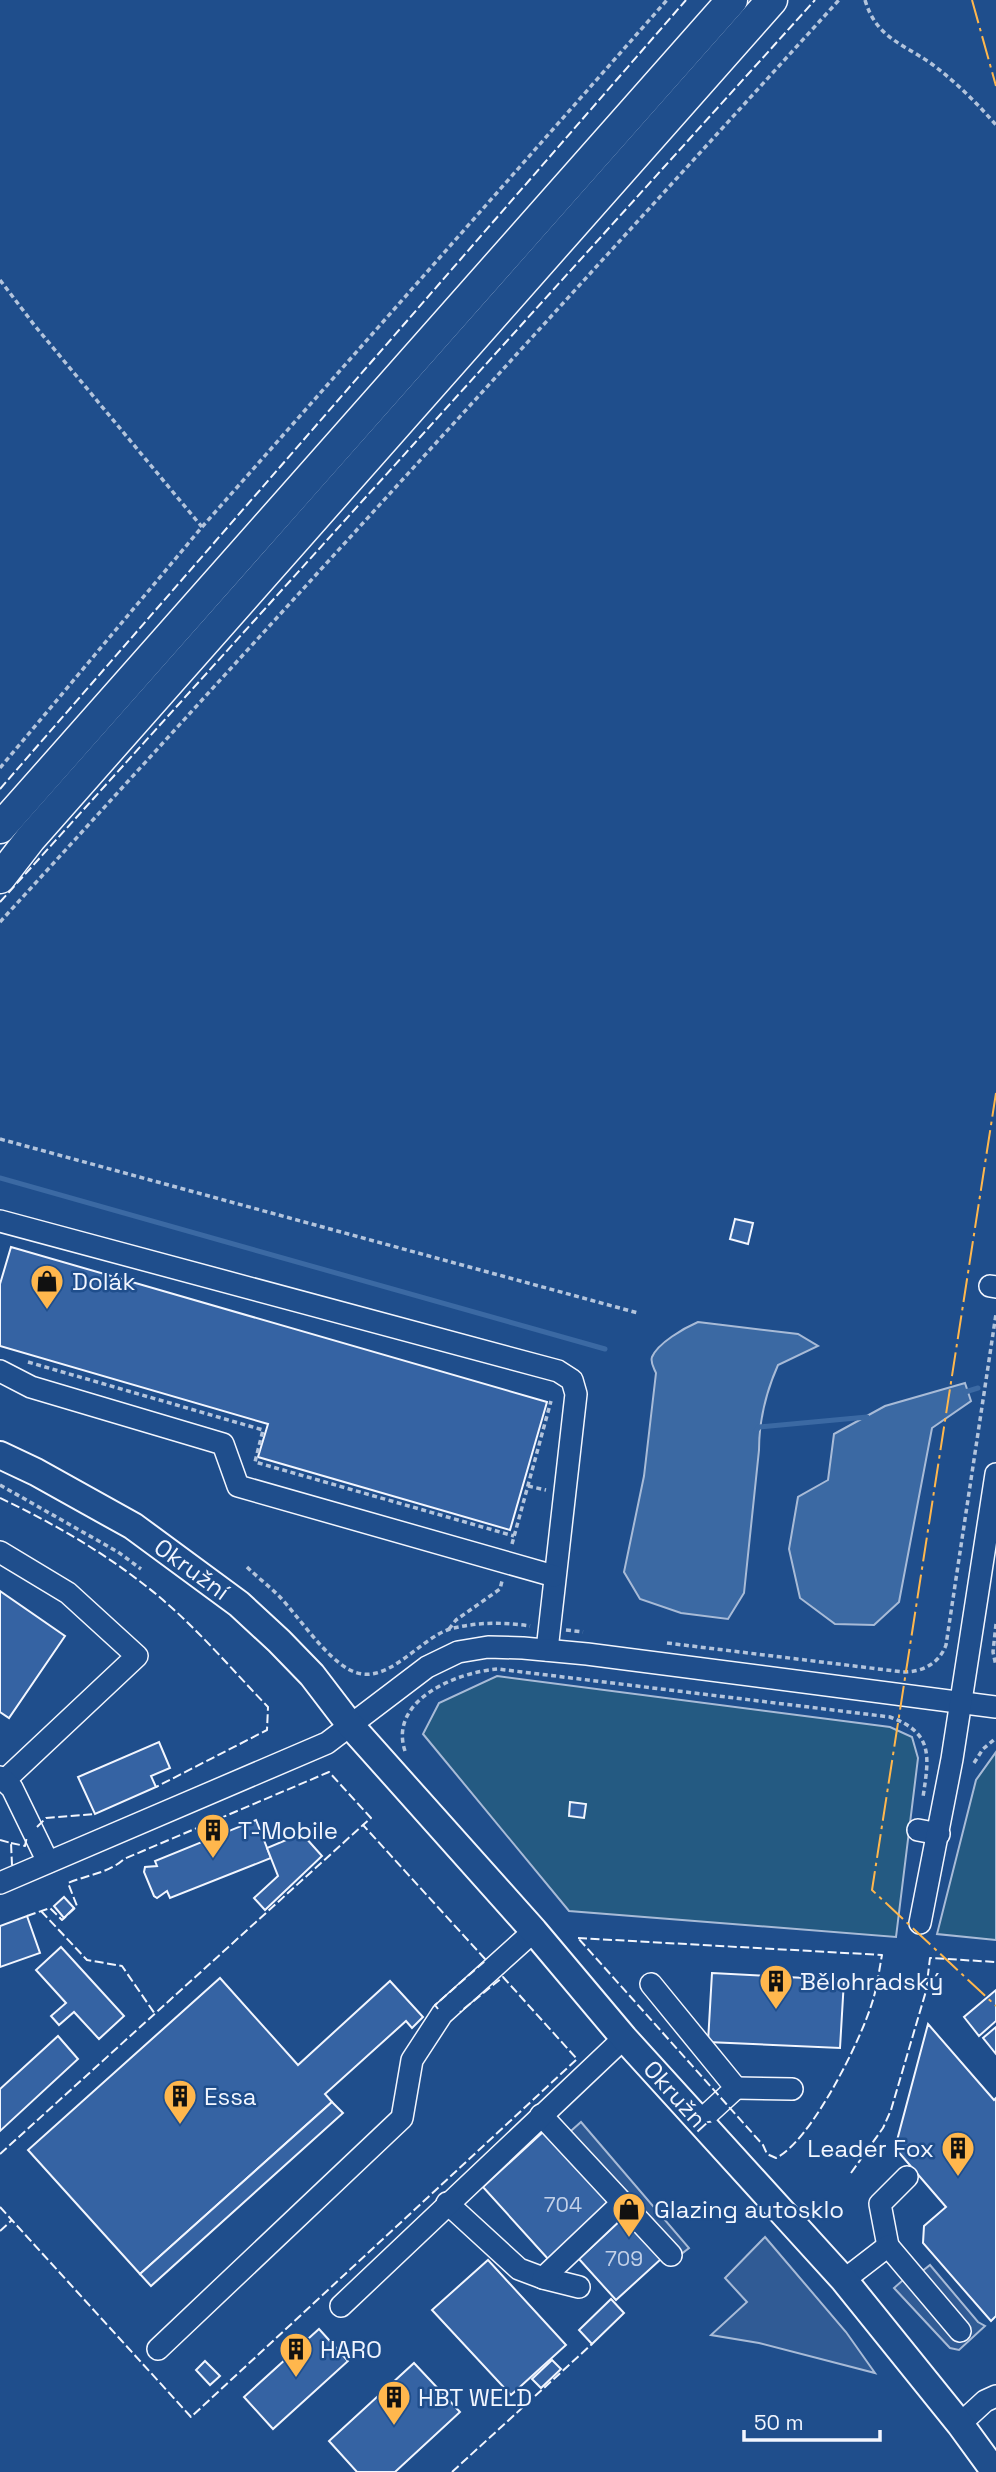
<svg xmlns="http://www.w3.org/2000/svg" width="996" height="2472" font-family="'Space Grotesk',sans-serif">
  <rect width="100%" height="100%" fill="#1f4e8c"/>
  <!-- green -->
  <g fill="#245a82" stroke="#a8bbd7" stroke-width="2">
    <polygon points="497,1676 890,1727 912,1737 918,1758 896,1937 569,1911 423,1734 439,1703"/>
    <polygon points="996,1752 996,1940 937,1934 976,1780"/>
  </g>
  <!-- parking -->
  <g fill="#305b95" stroke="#a8bbd7" stroke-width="2">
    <polygon points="581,2122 689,2248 675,2259 563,2138"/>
    <polygon points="765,2237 846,2332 875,2373 759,2343 711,2335 747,2302 725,2278"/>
    <polygon points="930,2265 978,2322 985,2326 959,2350 950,2348 894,2288 911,2273 915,2277"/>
  </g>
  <!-- water -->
  <g fill="#3b69a3" stroke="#a8bbd7" stroke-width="2">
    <path d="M698,1322L798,1334L818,1346L778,1365C766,1392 759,1420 759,1450L744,1593L728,1619L681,1613L640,1599L624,1572L644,1476L656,1373C654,1368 650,1363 652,1357C658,1343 684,1328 698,1322Z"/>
    <polygon points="965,1383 971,1401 932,1428 899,1602 874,1625 835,1624 800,1598 789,1549 798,1497 828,1480 834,1434 885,1406"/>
  </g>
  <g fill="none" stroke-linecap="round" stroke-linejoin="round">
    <!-- stream -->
    <g stroke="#3b69a3" stroke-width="5">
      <polyline points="0,1178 605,1349"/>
      <polyline points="965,1392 978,1388"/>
      <polyline points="756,1431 759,1427 867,1417"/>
    </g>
  </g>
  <!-- building -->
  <g fill="#3563a3" stroke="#f2f6ff" stroke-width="2">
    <polygon points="735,1219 753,1223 748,1244 730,1239"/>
    <polygon points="11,1247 547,1402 510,1530 258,1457 268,1424 0,1346 0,1284"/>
    <polygon points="0,1591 65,1636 9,1718 0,1712"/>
    <polygon points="159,1742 170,1768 151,1776 156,1787 95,1814 78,1777"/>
    <polygon points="570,1802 586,1804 584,1818 569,1816"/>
    <polygon points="256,1820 271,1858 170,1898 167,1891 157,1898 154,1896 144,1872 145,1867 157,1866 155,1861"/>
    <polygon points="298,1835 305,1837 322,1856 265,1910 254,1898 278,1876 267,1848"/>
    <polygon points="64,1897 74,1908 64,1918 54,1906"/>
    <polygon points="27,1916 40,1953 0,1967 0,1926"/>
    <polygon points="61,1947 124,2016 99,2039 74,2012 59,2025 51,2016 66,2003 36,1970"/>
    <polygon points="712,1973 844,1980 840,2048 708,2042"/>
    <polygon points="220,1978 298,2065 390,1981 423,2017 412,2028 406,2021 325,2094 332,2102 140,2274 28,2150"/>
    <polygon points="996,1990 996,2021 979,2036 964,2017"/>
    <polygon points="928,2024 994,2100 996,2098 996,2316 991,2321 923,2243 924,2226 946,2207 895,2148"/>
    <polygon points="996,2027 996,2054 983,2038"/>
    <polygon points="58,2036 78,2059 0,2131 0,2089"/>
    <polygon points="332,2102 343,2113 151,2286 140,2274"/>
    <polygon points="544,2131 610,2204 549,2260 483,2187"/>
    <polygon points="623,2218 661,2259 616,2300 579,2259"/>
    <polygon points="488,2260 566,2345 511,2395 432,2310"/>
    <polygon points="611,2299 624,2313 592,2344 579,2330"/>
    <polygon points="319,2329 348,2361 273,2429 244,2397"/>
    <polygon points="552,2360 561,2369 541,2388 532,2379"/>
    <polygon points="205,2361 220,2376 210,2385 196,2370"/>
    <polygon points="414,2363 460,2412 395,2472 357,2472 329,2441"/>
  </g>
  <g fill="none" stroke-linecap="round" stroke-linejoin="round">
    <defs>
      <g id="minor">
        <polyline points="0,1221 558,1371 572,1380 576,1394 547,1650"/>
        <polyline points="990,1286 996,1287"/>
        <polyline points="0,1371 31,1387 223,1444 238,1486 554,1576"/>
        <polyline points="0,1552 68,1593 137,1656 4,1781"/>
        <polyline points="0,1777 12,1788 48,1862"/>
        <polyline points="918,1830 939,1834"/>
        <polyline points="0,1883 327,1743 427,1667 458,1652 488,1647 523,1648 587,1654 996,1707"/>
        <polyline points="920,1923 952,1759 996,1474"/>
        <polyline points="651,1984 736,2088 700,2121"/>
        <polyline points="736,2088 792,2089"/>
        <polyline points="541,2115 671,2255"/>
        <polyline points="447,2203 519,2269 543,2278 579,2287"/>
        <polyline points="888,2246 880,2204 907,2177"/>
        <polyline points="543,2278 622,2203"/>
        <polyline points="844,2280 888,2246 960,2331"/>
        <polyline points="341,2306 624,2038"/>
        <polyline points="158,2349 402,2118 412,2060 442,2014 534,1931"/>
        <polyline points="960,2424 985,2401 996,2396"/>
      </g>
      <polyline id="major" points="0,1455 36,1472 133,1526 239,1604 279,1641 312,1675 351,1726 534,1931 624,2038 844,2280 960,2424 995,2472"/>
      <g id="highway">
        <polyline points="0,828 732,0"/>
        <polyline points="0,878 31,838 772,0"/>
      </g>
    </defs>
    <!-- minor casing -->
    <use href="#minor" stroke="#f2f6ff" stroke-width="24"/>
    <!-- major casing -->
    <use href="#major" stroke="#f2f6ff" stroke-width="30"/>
    <!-- highway casing -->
    <use href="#highway" stroke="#f2f6ff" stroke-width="33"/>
    <!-- path -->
    <g stroke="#b3c4dc" stroke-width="3.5" stroke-dasharray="5 3.5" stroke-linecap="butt">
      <path d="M865,0C876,37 901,43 929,62C954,80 976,102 996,125"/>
      <polyline points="0,280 35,326 202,527"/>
      <polyline points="0,768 202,527 667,0"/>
      <polyline points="0,922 839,0"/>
      <polyline points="0,1139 638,1313"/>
      <polyline points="28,1362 263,1430 255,1462 514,1536"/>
      <polyline points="0,1485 118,1552 141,1569"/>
      <polyline points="528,1486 546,1490"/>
      <polyline points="512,1544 551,1401"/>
      <path d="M247,1567C257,1577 269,1586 279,1596C299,1617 325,1657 350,1670C386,1689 418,1639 450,1629C476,1622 503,1622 530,1626"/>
      <polyline points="996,1624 993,1652 996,1666"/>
      <polyline points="449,1629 456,1620 500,1589 502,1581"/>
      <polyline points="566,1630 583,1632"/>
      <path d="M667,1643L903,1672C922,1672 939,1664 946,1645L996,1314"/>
      <path d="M405,1751C388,1700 457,1672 498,1669L890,1717C934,1733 929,1757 923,1797"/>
      <polyline points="974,1763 983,1749 996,1738"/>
    </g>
    <!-- minor -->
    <use href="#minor" stroke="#1f4e8c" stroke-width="21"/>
    <!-- major -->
    <use href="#major" stroke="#1f4e8c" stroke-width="26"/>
    <!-- highway -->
    <use href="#highway" stroke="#1f4e8c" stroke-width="30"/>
    <!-- fence -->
    <g stroke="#f2f6ff" stroke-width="2" stroke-dasharray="9 3.5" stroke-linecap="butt">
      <polyline points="0,789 686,0"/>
      <polyline points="0,902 815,0"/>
      <path d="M0,1498C66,1529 134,1570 187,1622C215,1649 241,1679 268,1707L267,1730L156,1787"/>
      <polyline points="37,1827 46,1818 95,1814"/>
      <polyline points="0,1840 11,1843 12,1865"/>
      <polyline points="11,1843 25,1846 27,1836"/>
      <polyline points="41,1911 87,1960 122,1966 155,2014"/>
      <path d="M27,1916L50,1908L62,1920L77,1906L68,1883C87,1875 109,1873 124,1859L329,1772L371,1818L363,1825"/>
      <path d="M578,1938L882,1955C879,1971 877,1988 872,2003C860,2042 811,2141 776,2158L767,2154L763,2145Z"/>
      <polyline points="0,2154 363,1825 486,1960 435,2005 438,2009"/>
      <polyline points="851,2173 883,2128 891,2110 926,1991 930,1958 996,1962"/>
      <polyline points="0,2207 191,2417 577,2059 503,1977 460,2012"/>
      <polyline points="0,2231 12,2220"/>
      <polyline points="452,2472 592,2344"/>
    </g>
    <!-- power -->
    <g stroke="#ffb74d" stroke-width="2" stroke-dasharray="24 5 3.5 5" stroke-linecap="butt">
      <polyline points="972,0 996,86"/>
      <polyline points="996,1093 872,1890 996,2006"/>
    </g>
  </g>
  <!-- icons -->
  <defs>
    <symbol id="shop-pin" viewBox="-11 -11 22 30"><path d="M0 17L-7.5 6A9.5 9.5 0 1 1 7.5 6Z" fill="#ffb74d" stroke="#1f4e8c"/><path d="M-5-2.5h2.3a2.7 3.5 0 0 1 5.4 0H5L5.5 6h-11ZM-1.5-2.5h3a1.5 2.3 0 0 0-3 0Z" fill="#111"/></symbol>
    <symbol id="building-pin" viewBox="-11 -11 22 30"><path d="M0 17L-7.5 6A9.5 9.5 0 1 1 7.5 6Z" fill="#ffb74d" stroke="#1f4e8c"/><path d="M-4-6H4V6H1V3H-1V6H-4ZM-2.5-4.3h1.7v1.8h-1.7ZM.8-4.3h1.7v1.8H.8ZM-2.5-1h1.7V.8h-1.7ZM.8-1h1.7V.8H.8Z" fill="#111"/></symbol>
  </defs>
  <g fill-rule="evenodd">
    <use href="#shop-pin" x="28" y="1262" width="38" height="52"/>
    <use href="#building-pin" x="194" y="1811" width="38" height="52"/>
    <use href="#building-pin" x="757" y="1962" width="38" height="52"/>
    <use href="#building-pin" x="161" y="2077" width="38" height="52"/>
    <use href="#building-pin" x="939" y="2129" width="38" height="52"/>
    <use href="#shop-pin" x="610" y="2190" width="38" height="52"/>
    <use href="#building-pin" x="277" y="2330" width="38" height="52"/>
    <use href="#building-pin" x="375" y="2378" width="38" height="52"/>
  </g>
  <g text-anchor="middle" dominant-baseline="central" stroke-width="5" stroke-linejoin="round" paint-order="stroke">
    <!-- number labels -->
    <g font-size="21" fill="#c3d1e8">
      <text x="563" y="2204">704</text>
      <text x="624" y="2258">709</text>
    </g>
    <!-- poi labels -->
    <g font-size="24" fill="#f2f6ff" stroke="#1f4e8c" text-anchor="start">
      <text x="72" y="1281">Dolák</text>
      <text x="238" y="1830">T-Mobile</text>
      <text x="800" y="1981">Bělohradský</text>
      <text x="204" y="2096">Essa</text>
      <text x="934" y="2148" text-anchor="end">Leader Fox</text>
      <text x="654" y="2209">Glazing autosklo</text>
      <text x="320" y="2349">HARO</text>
      <text x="418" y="2397">HBT WELD</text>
    </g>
    <!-- street labels -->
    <g font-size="24" fill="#f2f6ff" stroke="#1f4e8c">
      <text transform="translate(192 1569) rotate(36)">Okružní</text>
      <text transform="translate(677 2096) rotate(48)">Okružní</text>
    </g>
  </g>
  <!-- scale -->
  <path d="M744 2430v10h136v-10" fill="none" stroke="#f2f6ff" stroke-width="3.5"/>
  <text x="754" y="2430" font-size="21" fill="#f2f6ff" stroke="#1f4e8c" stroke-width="5" paint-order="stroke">50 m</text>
</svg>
